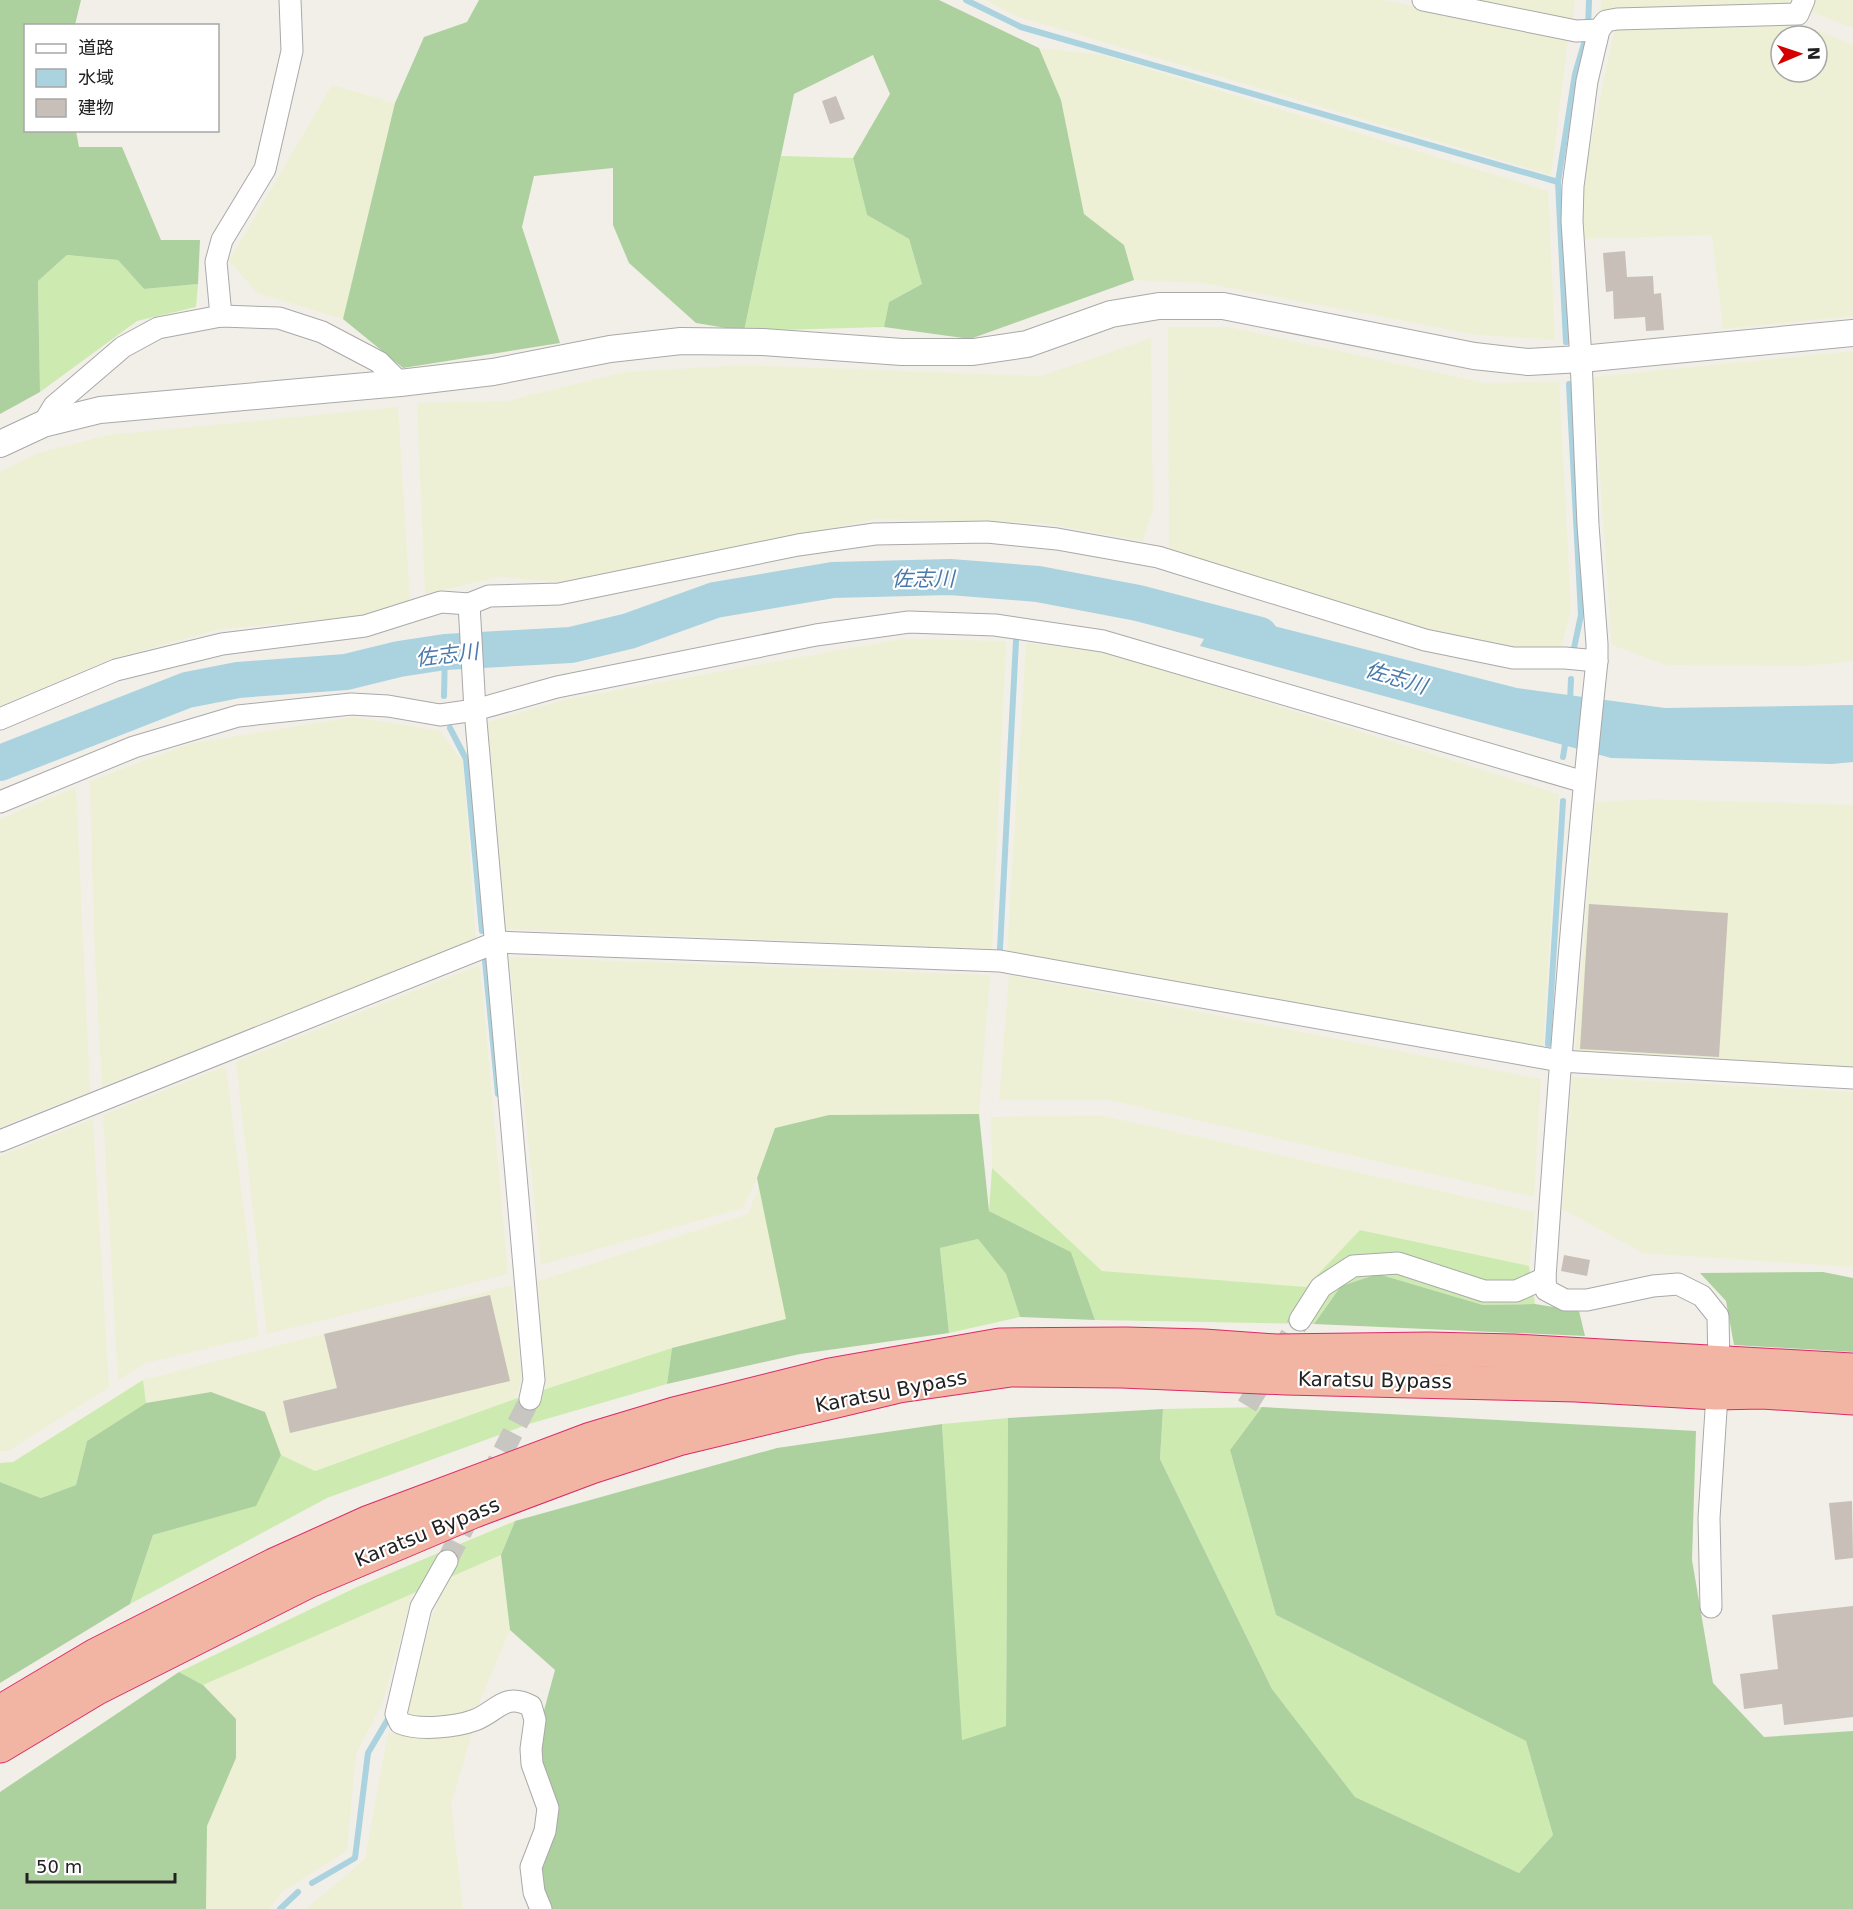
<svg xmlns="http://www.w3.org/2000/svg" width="1853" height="1909" font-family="'DejaVu Sans','Noto Sans JP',sans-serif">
  <rect width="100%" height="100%" fill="#f2efe9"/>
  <!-- farmland -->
  <g fill="#eef0d5" fill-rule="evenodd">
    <polygon points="986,0 1384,0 1568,39 1551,175 1016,16"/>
    <polygon points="1477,0 1575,0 1573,21"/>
    <polygon points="1601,0 1790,0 1786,8 1600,13"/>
    <polygon points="1809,0 1853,0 1853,28 1805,9"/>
    <path d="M1802,24L1853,45V316L1723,329L1712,235L1581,239L1585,171L1615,27ZM1781,36H1817V72H1781Z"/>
    <polygon points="1039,48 1103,55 1548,191 1555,340 1478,335 1203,283 1134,280 1124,245 1084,214 1061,100"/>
    <polygon points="332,85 395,103 343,319 257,293 229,261"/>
    <polygon points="1168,327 1229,327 1485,383 1559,381 1571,610 1560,652 1471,643 1169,551"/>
    <polygon points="1151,338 1153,509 1143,541 1041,523 877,519 559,582 500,577 425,594 417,403 506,401 625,372 742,365 1041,376"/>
    <polygon points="1853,351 1853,661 1806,666 1666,665 1612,645 1593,377"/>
    <polygon points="398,407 410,600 361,616 220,629 111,659 0,706 0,472 38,453 108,435"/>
    <polygon points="901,639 1006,641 992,949 506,929 488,722 563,700"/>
    <polygon points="1026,643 1109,653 1559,794 1543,1047 1007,953"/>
    <polygon points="353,717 440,731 463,762 476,939 102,1087 94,937 90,781 189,744"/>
    <polygon points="76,787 90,1092 0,1127 0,819"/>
    <polygon points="1653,799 1853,805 1853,1069 1575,1053 1595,802"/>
    <polygon points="509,957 990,975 979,1114 829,1115 775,1128 757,1178 743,1208 541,1265"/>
    <polygon points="480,965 508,1274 267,1334 236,1062"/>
    <polygon points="1009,975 1541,1079 1534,1197 1109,1100 999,1100"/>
    <polygon points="226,1066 259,1336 146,1363 118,1380 103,1115"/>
    <polygon points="1572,1077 1853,1092 1853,1267 1643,1253 1562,1209"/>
    <polygon points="1100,1115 1535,1212 1529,1266 1361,1230 1307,1287 1102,1271 992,1168 991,1117"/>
    <polygon points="93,1119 109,1387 8,1451 0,1451 0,1156"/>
    <polygon points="759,1186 787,1319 672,1348 545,1389 538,1281 748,1214"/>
    <polygon points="512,1285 522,1379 515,1399 314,1471 281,1455 265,1412 211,1392 146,1403 143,1380"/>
    <polygon points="501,1555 510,1630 475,1712 416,1722 404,1707 444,1579"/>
    <polygon points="413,1593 382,1705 356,1754 347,1851 283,1891 269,1909 206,1909 207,1826 236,1758 236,1719 203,1685"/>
    <polygon points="388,1733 472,1733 451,1805 463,1909 306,1909 365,1859"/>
  </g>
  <!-- grass -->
  <g fill="#cdebb0">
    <polygon points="781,156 853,158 867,215 909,239 922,284 889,302 884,327 744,331"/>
    <polygon points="67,255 118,260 144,289 198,284 196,307 137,321 40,392 38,281"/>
    <polygon points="992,1168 1102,1271 1306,1287 1360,1230 1529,1266 1535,1304 1483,1305 1378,1274 1341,1286 1314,1324 1095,1320 1071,1252 989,1211"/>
    <polygon points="978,1239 1006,1274 1020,1317 949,1333 940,1248"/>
    <polygon points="672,1348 667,1384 529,1424 327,1498 130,1604 153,1535 255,1506 281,1455 315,1471 515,1399"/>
    <polygon points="143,1380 146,1403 87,1441 76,1485 41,1498 0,1482 0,1463 13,1462"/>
    <polygon points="1262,1407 1230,1450 1276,1615 1526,1741 1553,1835 1519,1873 1355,1797 1272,1689 1160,1459 1163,1409"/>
    <polygon points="1008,1418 1006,1727 961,1740 942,1424"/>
    <polygon points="515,1521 501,1555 203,1685 179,1672 357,1587"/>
  </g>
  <!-- forest -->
  <g fill="#add19e">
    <polygon points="0,0 81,0 75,25 26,26 26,130 76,131 79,147 122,147 161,240 200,240 198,284 144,289 118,260 67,255 38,281 40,392 0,414"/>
    <polygon points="479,0 939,0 1039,48 1061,100 1084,214 1124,245 1134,280 970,339 884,327 889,302 922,284 909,239 867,215 853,158 890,94 873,55 794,94 744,331 696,323 629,263 613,225 613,168 534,176 522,227 560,343 403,368 343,319 395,103 424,37 467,22"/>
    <polygon points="979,1114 989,1211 1071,1252 1095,1320 1020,1317 1006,1274 978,1239 940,1248 949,1333 800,1354 667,1384 672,1348 786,1319 757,1178 775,1128 829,1115"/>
    <polygon points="1823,1272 1853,1278 1853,1352 1734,1345 1726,1301 1700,1273"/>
    <polygon points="1378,1274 1483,1305 1535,1304 1579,1311 1585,1336 1314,1324 1341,1286"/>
    <polygon points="211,1392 265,1412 281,1455 256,1506 153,1535 130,1604 0,1683 0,1482 41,1498 76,1485 87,1441 146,1403"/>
    <polygon points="1262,1407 1696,1431 1692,1560 1713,1683 1764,1737 1853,1731 1853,1909 528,1909 523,1868 545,1806 531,1758 555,1670 510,1630 501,1555 515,1521 777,1448 942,1424 962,1740 1006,1726 1008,1418 1163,1409 1160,1459 1272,1689 1355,1797 1519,1873 1553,1835 1526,1741 1276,1615 1230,1450"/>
    <polygon points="179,1672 203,1685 236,1719 236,1758 207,1826 206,1909 0,1909 0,1792"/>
  </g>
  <!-- water -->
  <polygon fill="#aad3df" points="1219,612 1517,688 1665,708 1853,705 1853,762 1832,764 1611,758 1200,646"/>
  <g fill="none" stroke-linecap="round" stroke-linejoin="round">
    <!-- stream -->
    <g stroke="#aad3df" stroke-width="6">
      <polyline points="966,0 1021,27 1558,182"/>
      <polyline points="1566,342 1558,182 1575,74 1588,30 1589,0"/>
      <polyline points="1569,384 1581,615 1574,648"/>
      <polyline points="444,696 445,652"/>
      <polyline points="1570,702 1571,679"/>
      <polyline points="450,728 466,759 482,931"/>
      <polyline points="1563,757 1566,739"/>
      <polyline points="1000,949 1016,641"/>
      <polyline points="485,961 498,1094"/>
      <polyline points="1548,1044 1563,801"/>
      <polyline points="312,1883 355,1858 368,1753 388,1719"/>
      <polyline points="280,1909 298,1892"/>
    </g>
    <!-- river -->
    <polyline stroke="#aad3df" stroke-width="36" points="0,763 187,690 238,680 346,672 399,659 445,652 571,645 629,631 715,600 833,580 950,577 1038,584 1138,603 1260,635"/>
  </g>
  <!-- building -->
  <g fill="#c7bfb8">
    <polygon points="836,96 845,119 830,124 822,101"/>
    <polygon points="1625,251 1627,277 1653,276 1654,294 1661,293 1664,330 1646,331 1645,317 1614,319 1613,291 1606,292 1603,253"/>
    <polygon points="1589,904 1728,913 1719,1057 1580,1049"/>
    <polygon points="1564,1255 1590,1260 1587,1276 1561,1271"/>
    <polygon points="490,1295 510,1381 290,1433 283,1401 337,1388 324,1334"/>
    <polygon points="1852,1501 1853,1558 1835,1560 1829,1503"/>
    <polygon points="1853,1606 1853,1717 1784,1725 1782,1704 1744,1709 1740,1674 1778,1669 1772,1615"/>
  </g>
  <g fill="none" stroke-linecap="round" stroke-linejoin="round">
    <!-- minor-tunnel -->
    <g stroke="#c8c6c1" stroke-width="21" stroke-dasharray="21 10" stroke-linecap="butt">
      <polyline points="1247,1406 1300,1320"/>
      <polyline points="489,1479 530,1399"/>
      <polyline points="447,1561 473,1509"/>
    </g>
    <defs>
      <g id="minor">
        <polyline points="1423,0 1576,31 1599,30"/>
        <polyline points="221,316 216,262 222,240 265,169 292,51 290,0"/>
        <polyline points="43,424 54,406 123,347 158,328 221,316 279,318 322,332 379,362 400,383"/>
        <polyline points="0,719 116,670 222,644 365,626 441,602 469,604"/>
        <polyline points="0,802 134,747 238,716 351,704 388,706 440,715 475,710 557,687 816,635 909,622 995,625 1103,641 1584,782"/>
        <polyline points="0,1141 497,942 1000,961 1560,1061 1853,1078"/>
        <polyline points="1300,1320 1321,1287 1353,1266 1398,1263 1484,1291 1516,1291 1545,1278"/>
        <polyline points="530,1399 534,1380 475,710 469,604 489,596 559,594 798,545 875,534 987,532 1057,539 1158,557 1425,640 1513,658 1565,658 1597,661"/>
        <path d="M447,1561L421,1607L396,1714L400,1723C419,1731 456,1727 475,1720C498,1711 504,1692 531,1706L535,1720L531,1749L532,1764L548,1808L545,1831L531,1867L534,1892L541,1909"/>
        <path d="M1711,1607L1709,1518L1719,1364L1718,1316L1702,1296L1678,1284L1653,1286L1587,1300H1565L1546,1290L1545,1278C1559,1072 1575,866 1597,661V644L1588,525L1581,359L1572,221L1573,186L1587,81L1599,30L1606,21L1617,19L1798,14L1804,0"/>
      </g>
      <polyline id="tertiary" points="0,444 43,424 100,410 400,383 493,372 610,349 681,341 763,342 902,352 973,352 1027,344 1111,314 1159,306 1223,306 1474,356 1528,362 1581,359 1853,333"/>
      <g id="trunk">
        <polyline points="0,1712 96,1655 274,1565 367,1523 591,1439 674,1414 830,1375 1000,1345 1126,1344 1204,1346 1276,1351 1429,1349 1514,1351 1853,1370"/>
        <polyline points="0,1746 95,1689 309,1581 474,1511 591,1467 678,1439 899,1386 1011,1370 1122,1371 1286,1378 1576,1385 1716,1393 1762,1392 1853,1398"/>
      </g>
    </defs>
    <!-- minor casing -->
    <use href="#minor" stroke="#a9a9a9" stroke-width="23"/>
    <!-- tertiary casing -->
    <use href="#tertiary" stroke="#a9a9a9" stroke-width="28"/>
    <!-- trunk casing -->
    <use href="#trunk" stroke="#dc2a67" stroke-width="35"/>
    <!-- minor -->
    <use href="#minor" stroke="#fff" stroke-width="21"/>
    <!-- tertiary -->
    <use href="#tertiary" stroke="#fff" stroke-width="26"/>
    <!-- trunk -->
    <use href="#trunk" stroke="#f2b4a3" stroke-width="33"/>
  </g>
  <g text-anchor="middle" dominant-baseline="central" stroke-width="4.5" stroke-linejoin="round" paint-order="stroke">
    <!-- street labels -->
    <g font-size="20" fill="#222" stroke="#fff">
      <text transform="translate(1375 1380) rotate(1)">Karatsu Bypass</text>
      <text transform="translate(891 1391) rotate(-11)">Karatsu Bypass</text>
      <text transform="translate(427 1532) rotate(-22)">Karatsu Bypass</text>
    </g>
    <!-- water labels -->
    <g font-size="21" font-style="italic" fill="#4a7aab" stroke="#fff">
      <text x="923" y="579">佐志川</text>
      <text transform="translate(447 655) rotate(-7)">佐志川</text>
      <text transform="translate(1396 678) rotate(17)">佐志川</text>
    </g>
  </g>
  <!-- legend -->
  <rect x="24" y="24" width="195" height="108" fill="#ffffff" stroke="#a7a7a7" stroke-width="1.5"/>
  <rect x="36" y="44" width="30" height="9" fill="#ffffff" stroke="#a7a7a7" stroke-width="1.5"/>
  <text x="78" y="54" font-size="18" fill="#222222">道路</text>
  <rect x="36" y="69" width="30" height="18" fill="#aad3df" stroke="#a7a7a7" stroke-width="1.5"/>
  <text x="78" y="84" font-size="18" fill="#222222">水域</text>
  <rect x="36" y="99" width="30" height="18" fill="#c7bfb8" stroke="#a7a7a7" stroke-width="1.5"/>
  <text x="78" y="114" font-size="18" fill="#222222">建物</text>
  <!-- north arrow -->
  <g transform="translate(1799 54) rotate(88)"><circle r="28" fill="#ffffff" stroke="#a7a7a7" stroke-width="1.5"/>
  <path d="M0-4.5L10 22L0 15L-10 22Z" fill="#d40000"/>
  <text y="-9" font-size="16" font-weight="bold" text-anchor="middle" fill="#222222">N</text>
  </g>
  <!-- scale -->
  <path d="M27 1873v9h148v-9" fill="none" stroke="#222222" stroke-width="3"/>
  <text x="36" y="1873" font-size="18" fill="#222222" stroke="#ffffff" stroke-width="4.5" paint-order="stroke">50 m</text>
</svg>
